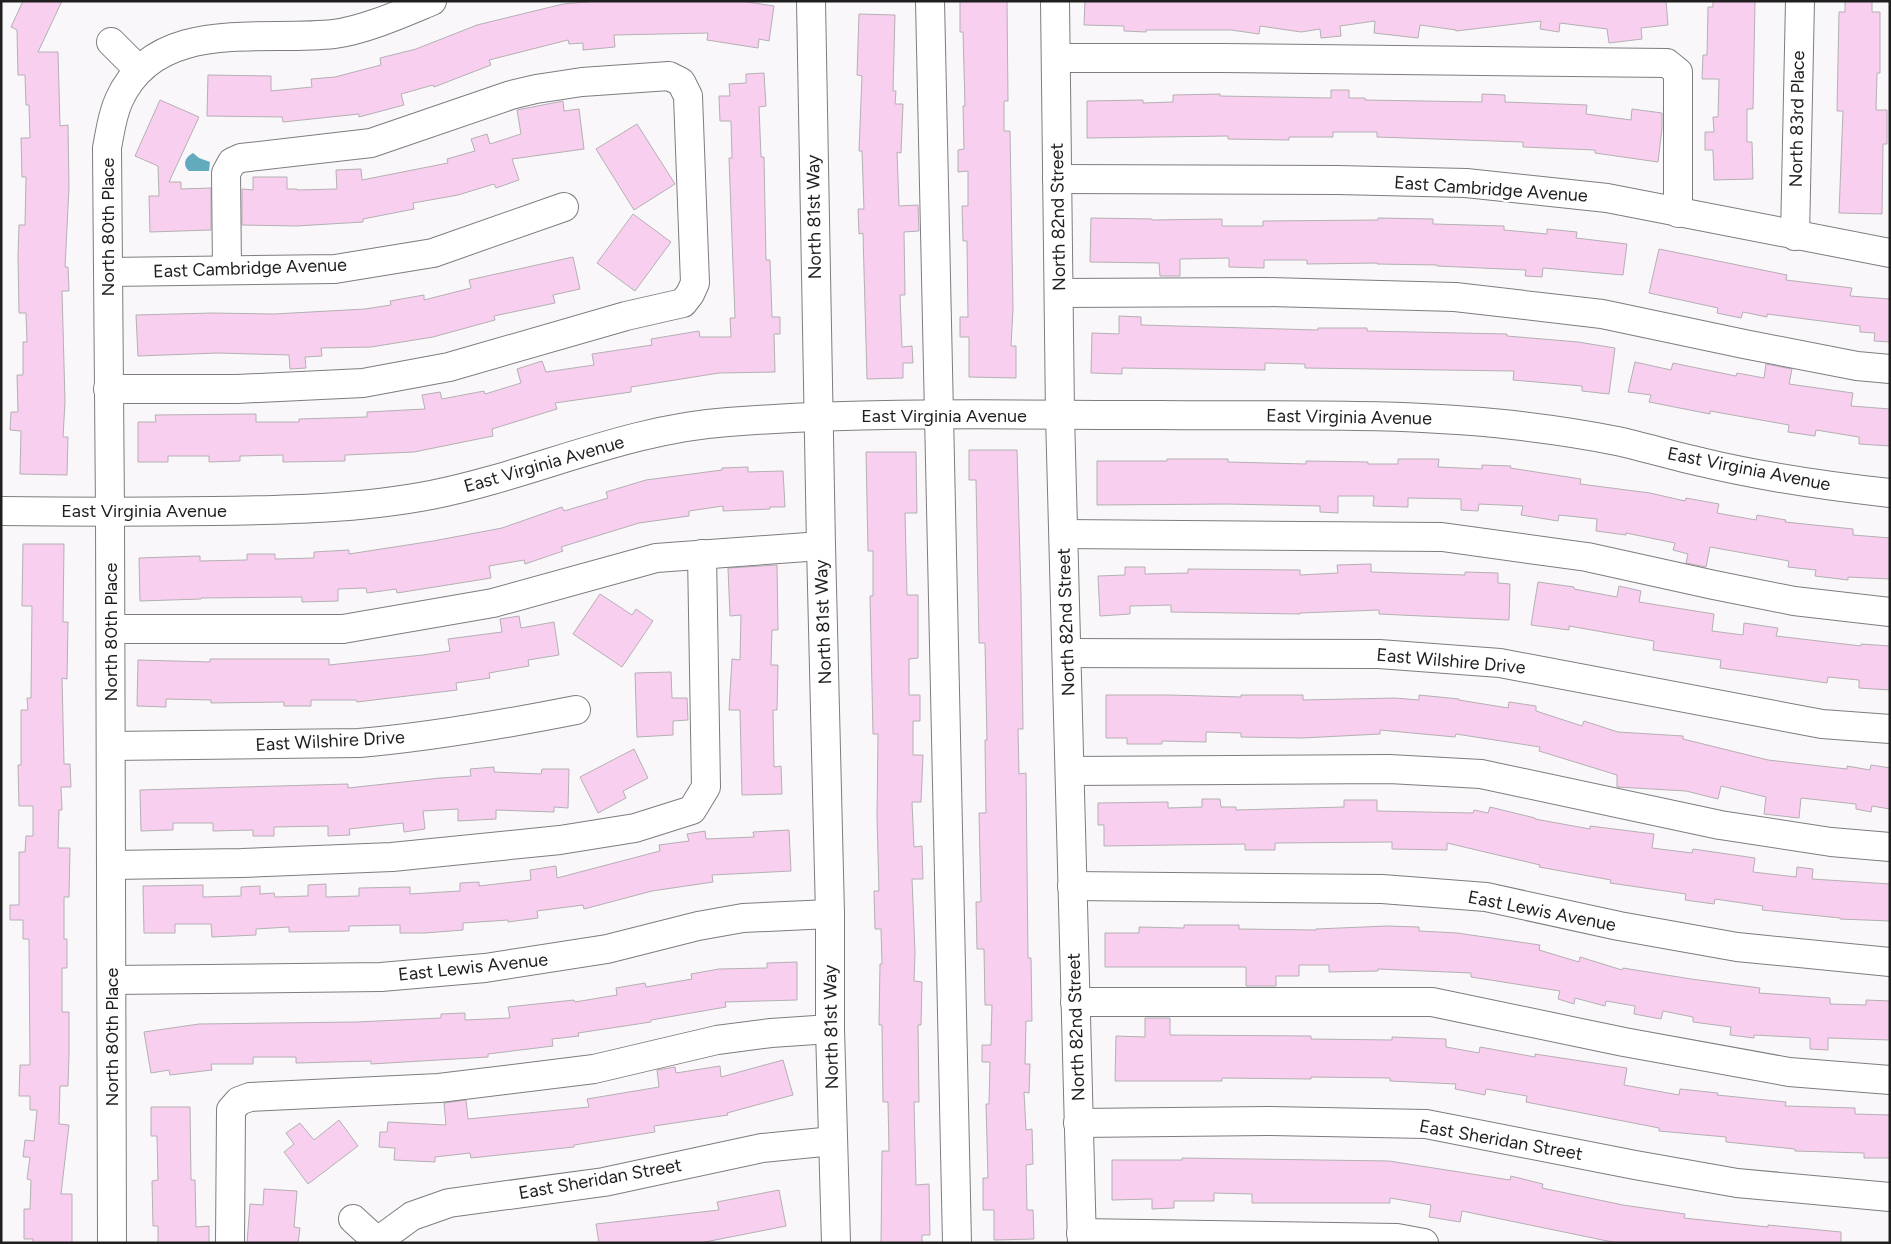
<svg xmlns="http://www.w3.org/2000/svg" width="1891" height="1244" font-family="Figtree,sans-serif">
  <rect width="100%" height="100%" fill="#f9f7fa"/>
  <!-- water -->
  <path fill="#62aabd" d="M193,153L199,158L210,162L209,171H189C182,165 185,157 193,153Z"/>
  <!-- building -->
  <g fill="#f9cfef" stroke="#b4b0b3">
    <polygon points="23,1 62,1 38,52 58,52 60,126 68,125 69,187 65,267 68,267 69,291 62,291 65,402 63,437 68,437 67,475 20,474 21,431 10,430 11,412 18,412 17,375 23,375 23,342 27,342 26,313 19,313 18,255 19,225 25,225 26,177 22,177 21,138 30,138 29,105 26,105 25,75 18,75 17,30 11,27"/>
    <polygon points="596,1 741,1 774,6 769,41 759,39 758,48 707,40 708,33 614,35 615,47 583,50 583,43 569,44 568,40 489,60 491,65 434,87 433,85 401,94 404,105 359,117 359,114 283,122 282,117 207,116 208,75 271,76 271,91 312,87 311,79 335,77 381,65 380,58 416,49 477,25 563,4"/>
    <polygon points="960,1 1007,1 1008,101 1004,101 1004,131 1010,131 1013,309 1011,346 1016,346 1016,378 969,377 969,337 960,337 960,317 968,317 967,241 963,241 962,206 968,206 968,171 958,172 958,150 964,149 963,106 965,106 963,32 960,32"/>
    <polygon points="1085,1 1666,1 1668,25 1641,28 1642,39 1609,43 1607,29 1560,23 1559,32 1540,29 1541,21 1456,31 1456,30 1420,25 1418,38 1374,33 1375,21 1340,26 1341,36 1321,38 1320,29 1301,32 1260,26 1259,34 1231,30 1146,30 1146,32 1124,31 1124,26 1084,25"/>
    <polygon points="1713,1 1755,1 1753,109 1747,109 1747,142 1752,142 1753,179 1714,180 1713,150 1705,150 1705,132 1714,132 1713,117 1718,117 1719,79 1702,79 1703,55 1707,55 1708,7 1713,7"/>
    <polygon points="1845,1 1872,1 1872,12 1880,12 1880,73 1877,73 1876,110 1887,110 1887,144 1883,144 1882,214 1839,213 1843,111 1837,111 1839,12 1845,12"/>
    <polygon points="859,14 895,15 893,91 896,91 895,104 903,104 901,153 897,152 899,206 918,205 919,231 904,232 905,295 900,295 902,347 912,346 913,363 903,363 903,378 867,379 863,233 859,234 858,209 864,209 862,151 859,151 862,76 857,75"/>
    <polygon points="764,73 766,106 759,107 761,157 764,157 766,260 770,260 772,317 780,317 780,334 774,334 775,372 719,373 631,387 631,392 555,403 557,409 492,429 493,436 414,452 345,455 345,461 283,462 283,455 240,456 240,461 209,462 209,456 168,456 168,462 138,462 138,422 156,422 155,415 256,414 256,422 299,422 299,419 367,417 367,412 425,409 422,395 440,392 442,399 484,391 485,394 521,383 517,369 542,361 546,372 594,365 592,354 652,345 651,339 699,331 700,337 731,337 730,318 735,318 729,158 732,158 731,121 720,121 719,96 730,96 729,84 746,83 746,74"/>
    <polygon points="1331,90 1349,90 1349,98 1365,98 1365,100 1482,102 1482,94 1505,95 1505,102 1587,105 1586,114 1631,120 1632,109 1662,113 1662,128 1658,162 1595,153 1595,150 1523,147 1523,142 1377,137 1377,132 1333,132 1333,137 1289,137 1289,140 1228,139 1228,136 1087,138 1087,101 1143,100 1143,103 1173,102 1173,95 1220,94 1220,96 1331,98"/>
    <polygon points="160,100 199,117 169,182 181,182 181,189 211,188 211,230 150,232 149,196 159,196 158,166 135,156"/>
    <polygon points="563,101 564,111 579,109 584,149 512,159 519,180 496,188 494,184 458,195 413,203 414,209 363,219 363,222 296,226 242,225 242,189 253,190 253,177 287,177 287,189 297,189 297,190 337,189 336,170 361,169 362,180 448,163 447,159 475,151 471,139 487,134 490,144 521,134 517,110"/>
    <polygon points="637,124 675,184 634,210 596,149"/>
    <polygon points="633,214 671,242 635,291 597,263"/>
    <polygon points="1091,218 1152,219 1152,220 1222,219 1222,226 1263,226 1263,221 1378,220 1378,218 1433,219 1433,224 1504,226 1504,230 1547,234 1547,229 1577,232 1576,238 1627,244 1623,275 1543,268 1542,277 1525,276 1526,270 1437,266 1437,265 1377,264 1377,263 1307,264 1307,260 1264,260 1264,268 1229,267 1229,258 1180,259 1180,276 1160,276 1159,263 1090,262"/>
    <polygon points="1659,249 1787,275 1786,280 1852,288 1850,296 1890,299 1890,342 1874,341 1875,333 1860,332 1860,326 1767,314 1767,317 1743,312 1741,318 1717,313 1718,308 1649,293"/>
    <polygon points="573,257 580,289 553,295 555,303 494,316 495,320 433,337 371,347 321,348 322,356 305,357 306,368 290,369 289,355 218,353 138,356 136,315 212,313 274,314 365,309 391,305 390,301 424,295 424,300 471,288 469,280"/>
    <polygon points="1119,316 1141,317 1141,325 1318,330 1318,328 1367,328 1367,331 1507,334 1507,336 1578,342 1615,348 1609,394 1582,391 1582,386 1513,380 1514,371 1305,368 1305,364 1265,363 1265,370 1122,368 1122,374 1091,373 1092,333 1119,334"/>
    <polygon points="1635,362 1671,370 1673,363 1736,376 1737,373 1764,378 1766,364 1792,369 1789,384 1853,393 1851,406 1890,409 1890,446 1859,444 1859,437 1816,430 1815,436 1788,432 1789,425 1710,411 1710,414 1649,402 1651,395 1628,392"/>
    <polygon points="969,450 1017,450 1021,594 1023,729 1018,729 1019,774 1026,773 1028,958 1031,958 1032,1021 1026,1021 1025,1064 1030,1064 1029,1093 1024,1092 1026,1130 1032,1129 1033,1164 1026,1165 1027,1210 1033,1210 1034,1239 994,1240 994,1210 983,1210 983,1178 988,1178 986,1104 989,1104 990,1062 982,1062 982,1045 991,1045 992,1005 985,1005 984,949 977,949 976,902 981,902 979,813 986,813 985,740 987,740 985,643 979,643 976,480 969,480"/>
    <polygon points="866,452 916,452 917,513 905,513 907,595 918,595 918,658 909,659 909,695 920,695 920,721 913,721 913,755 923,755 921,802 912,802 914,847 922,846 923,879 912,879 915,953 914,981 922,982 921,1025 918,1025 919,1102 914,1102 916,1185 929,1184 930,1235 922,1235 922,1243 881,1243 882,1151 889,1151 888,1102 883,1102 882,1025 879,1025 880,964 882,964 881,929 875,929 874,891 879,891 877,817 878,734 873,734 870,596 873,596 873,551 868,551"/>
    <polygon points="1167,459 1228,459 1228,462 1306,464 1306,461 1368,462 1368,464 1398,464 1398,459 1439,459 1438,467 1482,469 1482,465 1511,466 1510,468 1581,479 1580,484 1650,493 1685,501 1686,498 1719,504 1717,513 1756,520 1757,515 1786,520 1785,522 1853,529 1853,535 1890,538 1890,579 1848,577 1848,580 1815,576 1816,570 1788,567 1789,561 1710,547 1706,567 1686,563 1688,554 1673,550 1675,543 1626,533 1626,535 1596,531 1597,519 1559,515 1558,521 1521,515 1523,506 1479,504 1478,511 1461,510 1461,499 1408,498 1408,507 1373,506 1374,496 1338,496 1338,513 1320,512 1320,506 1227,504 1097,505 1097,461 1167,461"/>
    <polygon points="748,467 748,472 783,471 785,507 770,507 770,509 723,511 723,506 689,511 689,516 639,523 561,547 563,551 525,564 524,560 489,566 491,578 397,593 396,589 367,593 366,588 338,589 338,601 302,602 302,597 201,598 201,599 140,601 139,558 200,556 200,561 247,560 247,554 275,554 275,559 314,558 314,552 349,550 349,554 433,541 502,528 562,507 564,511 608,498 606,492 646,480 722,470 722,468"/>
    <polygon points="23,544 64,544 63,622 68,622 67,679 62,678 64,764 70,764 71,787 61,787 62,810 59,810 58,848 70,848 69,897 64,897 64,939 67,939 67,968 62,968 62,1012 69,1012 69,1055 68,1086 60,1086 59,1124 69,1125 61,1194 72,1194 72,1243 33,1243 33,1239 24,1239 24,1209 30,1209 31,1180 27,1179 30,1157 23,1157 25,1140 34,1141 37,1110 30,1110 30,1096 19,1096 20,1065 30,1065 29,939 23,939 23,920 10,920 10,905 19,905 19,852 25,852 26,836 33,836 33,806 19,806 18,765 21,765 21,710 28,710 27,698 31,698 32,606 22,606"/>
    <polygon points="1371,564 1371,572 1465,575 1465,572 1498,573 1498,583 1510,584 1509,620 1379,614 1379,610 1300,613 1300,614 1171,612 1171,605 1130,606 1130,614 1100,616 1098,576 1125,575 1125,567 1145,567 1145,574 1188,573 1188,569 1300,570 1300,575 1338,573 1337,565"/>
    <polygon points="777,565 778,630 772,630 771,665 778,665 777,710 773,710 774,767 781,766 782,794 742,795 740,710 729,710 732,659 740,660 741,615 730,616 728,568"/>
    <polygon points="1538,582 1574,587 1574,589 1617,597 1619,586 1641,591 1639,602 1714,614 1712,631 1743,635 1744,623 1778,628 1776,636 1861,646 1861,644 1890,646 1890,690 1859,688 1859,680 1828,677 1827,683 1720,668 1721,660 1653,650 1654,641 1569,626 1569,630 1531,625"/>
    <polygon points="600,594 632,615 636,609 653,621 622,667 573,634"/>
    <polygon points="519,616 521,628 554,622 559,655 528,660 529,666 489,673 490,678 456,683 457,690 357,702 356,700 311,700 311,706 284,706 284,702 211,703 211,700 166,699 166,707 137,706 138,660 210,662 210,659 329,659 329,665 423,655 450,651 448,639 502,632 500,619"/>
    <polygon points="671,672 672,698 687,698 688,720 673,721 673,735 637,737 635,673"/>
    <polygon points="1106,695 1169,695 1241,697 1241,695 1303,695 1303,700 1395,698 1419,700 1419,695 1459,699 1459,700 1508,708 1509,702 1536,706 1536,711 1582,726 1584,721 1618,732 1683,736 1683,739 1768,760 1847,769 1847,766 1870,770 1871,765 1890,768 1890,809 1872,806 1871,812 1856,809 1856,804 1801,798 1799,818 1764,814 1766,797 1721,786 1718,799 1686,791 1617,787 1617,775 1539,751 1540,747 1456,734 1455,737 1380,730 1380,734 1302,738 1241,737 1241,733 1206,732 1206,742 1162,741 1162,744 1127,744 1127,738 1106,738"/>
    <polygon points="634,749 648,778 623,791 626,798 598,813 580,777"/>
    <polygon points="494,767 494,772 541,774 542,769 569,769 568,808 554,807 554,812 496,810 496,819 458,821 458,809 423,811 425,829 404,832 403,823 349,829 350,835 328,836 328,826 274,827 274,836 253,836 253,830 213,831 213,823 173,823 173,830 141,831 140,790 348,784 348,788 440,778 471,776 470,769"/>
    <polygon points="1202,799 1220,799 1221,807 1236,807 1236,810 1344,807 1344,800 1377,800 1377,811 1473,813 1474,810 1488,813 1490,807 1535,818 1535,819 1590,829 1590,826 1654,834 1652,848 1692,853 1693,849 1755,858 1753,872 1796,877 1797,867 1813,869 1812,879 1890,884 1890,921 1840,919 1840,918 1762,910 1763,906 1715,899 1714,904 1685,900 1686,894 1610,883 1611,880 1539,867 1540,865 1447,843 1447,850 1392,849 1392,842 1275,843 1275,850 1245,850 1245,844 1104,846 1104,825 1098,825 1098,803 1168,802 1168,808 1202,807"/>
    <polygon points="789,830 791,871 712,875 713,882 652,891 584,909 583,905 537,911 538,918 508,922 508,920 463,923 463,930 425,933 400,933 400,925 349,926 349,931 289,932 289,927 256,929 256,935 212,937 211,924 175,924 175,933 144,933 143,886 203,885 203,897 241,896 241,887 260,886 260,894 274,893 275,897 308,896 308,885 326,884 326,897 359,896 359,888 410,887 410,894 460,891 460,883 479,882 479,886 531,880 530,870 556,866 557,878 660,851 659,845 689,841 687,834 705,831 706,839 754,837 753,832"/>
    <polygon points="1184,925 1239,925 1239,929 1316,930 1316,929 1387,926 1419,927 1419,931 1457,933 1540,945 1539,950 1579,962 1580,957 1622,970 1623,968 1691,979 1760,988 1759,993 1830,998 1830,1004 1866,1005 1866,1000 1890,1001 1890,1040 1828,1038 1828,1050 1810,1049 1810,1038 1754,1035 1754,1038 1730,1035 1731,1027 1693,1022 1693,1017 1663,1011 1661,1019 1634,1014 1635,1006 1606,1001 1605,1006 1575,998 1574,1004 1558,999 1560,991 1471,977 1471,973 1378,969 1378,971 1329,972 1329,965 1299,965 1299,976 1276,976 1276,986 1246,986 1246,967 1105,967 1105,933 1139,933 1139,927 1184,928"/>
    <polygon points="797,962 797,1000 725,1002 726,1007 651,1020 651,1022 578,1033 579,1036 552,1039 553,1046 488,1054 488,1057 371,1064 371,1061 296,1063 296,1057 253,1057 253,1064 211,1064 212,1070 170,1075 169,1070 151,1073 144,1032 199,1024 357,1022 441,1018 441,1014 465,1013 465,1020 510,1018 508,1007 574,1000 575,1002 617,995 616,988 645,983 646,987 692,979 691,974 719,969 767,968 767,963"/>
    <polygon points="1145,1018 1170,1018 1170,1035 1311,1036 1311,1039 1392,1040 1392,1037 1446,1039 1446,1047 1479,1053 1480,1047 1535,1057 1535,1054 1627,1068 1624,1085 1679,1095 1680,1089 1718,1093 1717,1095 1786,1102 1785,1106 1855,1108 1855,1114 1890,1115 1890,1158 1864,1158 1864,1153 1795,1151 1795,1149 1726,1142 1726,1137 1659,1131 1659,1128 1526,1102 1527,1096 1486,1089 1485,1095 1455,1089 1456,1084 1390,1081 1390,1078 1311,1077 1311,1079 1222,1078 1222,1081 1115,1081 1116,1036 1145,1037"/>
    <polygon points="783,1060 793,1095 727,1113 728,1115 654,1126 655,1132 574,1145 574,1147 471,1158 470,1153 435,1157 435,1162 394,1160 395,1148 379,1147 380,1132 387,1132 388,1122 446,1125 444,1103 466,1100 468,1119 589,1107 587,1099 659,1087 657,1070 675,1067 676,1073 720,1066 721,1077"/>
    <polygon points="151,1107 190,1107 191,1180 195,1180 196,1227 209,1226 209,1243 158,1243 158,1226 153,1226 152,1181 158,1180 157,1136 151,1136"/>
    <polygon points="339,1120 358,1146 308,1184 284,1152 294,1144 286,1133 300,1123 314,1140"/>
    <polygon points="1182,1158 1389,1161 1510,1180 1511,1176 1543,1184 1542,1188 1623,1205 1685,1214 1684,1218 1768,1227 1768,1225 1841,1232 1841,1243 1617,1243 1462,1211 1460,1222 1429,1217 1431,1205 1390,1198 1390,1203 1252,1203 1252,1194 1214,1193 1214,1201 1174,1201 1174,1208 1152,1209 1152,1199 1112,1200 1112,1160 1182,1160"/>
    <polygon points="264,1189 297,1191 294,1227 300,1228 298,1243 247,1243 250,1204 263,1205"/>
    <polygon points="779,1190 786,1226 700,1243 599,1243 596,1224 719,1210 717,1202"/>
  </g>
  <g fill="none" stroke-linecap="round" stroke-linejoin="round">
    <defs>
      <g id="minor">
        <polyline points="811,1 821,546 830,914 830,1029 836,1243"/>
        <polyline points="930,1 957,1243"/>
        <polyline points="1055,1 1060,415 1082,1243"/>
        <polyline points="111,42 139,70"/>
        <polyline points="1056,58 1221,58 1667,63 1678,72 1678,213"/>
        <polyline points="1057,179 1337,180 1466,183 1607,198 1890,253"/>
        <polyline points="1795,236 1800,1"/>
        <polyline points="108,272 335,269 433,253 564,207"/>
        <polyline points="1059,293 1267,292 1455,297 1602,314 1744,344 1857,366 1890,369"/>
        <polyline points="108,389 237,389 363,383 449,367 626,316 683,303 690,294 695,283 688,96 681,82 669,76 582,82 536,89 511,95 371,143 241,158 232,162 226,173 227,270"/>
        <path d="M1,511C72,512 142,512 212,511C285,510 359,509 431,495C532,475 625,429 728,422C871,411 1016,415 1159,415C1277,416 1396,412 1513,425C1548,429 1583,434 1617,441C1645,447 1673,456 1701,462C1763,477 1826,486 1890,493"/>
        <polyline points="1064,534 1442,537 1587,557 1714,585 1794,601 1890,612"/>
        <polyline points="111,629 343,629 493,603 656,558 821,546"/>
        <polyline points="1067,653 1379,654 1500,663 1822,724 1890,729"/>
        <path d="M111,746L359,743C431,737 505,724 576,710"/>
        <polyline points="1070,771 1389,769 1481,774 1720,825 1831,842 1890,847"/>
        <polyline points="111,865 242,863 392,857 560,840 635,828 692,810 706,787 702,554"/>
        <polyline points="1072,886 1382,889 1486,897 1619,926 1737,947 1890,962"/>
        <polyline points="112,980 381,977 485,968 607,949 698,926 743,918 830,914"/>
        <polyline points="1075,1002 1432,1002 1624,1042 1789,1072 1890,1080"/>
        <polyline points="1078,1123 1267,1121 1426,1124 1635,1165 1737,1183 1890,1197"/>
        <polyline points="353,1219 377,1241"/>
        <polyline points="1081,1233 1397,1238 1424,1243"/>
        <path d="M112,1243L110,512L107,148C110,132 112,115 119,100C156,17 261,42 334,34C365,30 403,13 432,1"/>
        <polyline points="230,1243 231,1110 239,1101 250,1097 439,1088 594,1069 717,1040 771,1033 830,1029"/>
        <polyline points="375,1243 412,1216 449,1203 604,1182 762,1148 833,1141"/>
      </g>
    </defs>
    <!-- minor casing -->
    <use href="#minor" stroke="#7d7c7f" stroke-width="30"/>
    <!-- minor -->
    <use href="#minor" stroke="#fff" stroke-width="28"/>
  </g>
  <g text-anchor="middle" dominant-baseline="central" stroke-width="5" stroke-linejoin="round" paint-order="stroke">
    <!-- street labels -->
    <g font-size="18" fill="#201f20" stroke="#fff">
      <text transform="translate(1797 119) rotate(-89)">North 83rd Place</text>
      <text transform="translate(1491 189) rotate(4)">East Cambridge Avenue</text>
      <text transform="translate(814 217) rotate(-91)">North 81st Way</text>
      <text transform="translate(1058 217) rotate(-91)">North 82nd Street</text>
      <text transform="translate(108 227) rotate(-90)">North 80th Place</text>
      <text transform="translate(250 268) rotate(-2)">East Cambridge Avenue</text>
      <text x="944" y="416">East Virginia Avenue</text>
      <text transform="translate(1349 417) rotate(1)">East Virginia Avenue</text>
      <text transform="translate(544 464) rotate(-16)">East Virginia Avenue</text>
      <text transform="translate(1749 469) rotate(11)">East Virginia Avenue</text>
      <text x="144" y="511">East Virginia Avenue</text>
      <text transform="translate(823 622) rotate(-92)">North 81st Way</text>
      <text transform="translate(1066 622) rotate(-92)">North 82nd Street</text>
      <text transform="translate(111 632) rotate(-90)">North 80th Place</text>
      <text transform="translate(1451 661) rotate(5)">East Wilshire Drive</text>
      <text transform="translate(330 741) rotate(-3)">East Wilshire Drive</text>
      <text transform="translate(1542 911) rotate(11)">East Lewis Avenue</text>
      <text transform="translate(473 967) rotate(-6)">East Lewis Avenue</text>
      <text transform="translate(831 1027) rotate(-91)">North 81st Way</text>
      <text transform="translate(1076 1027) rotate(-92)">North 82nd Street</text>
      <text transform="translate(112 1037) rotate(-90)">North 80th Place</text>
      <text transform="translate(1501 1140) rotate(10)">East Sheridan Street</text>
      <text transform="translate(600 1179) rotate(-10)">East Sheridan Street</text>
    </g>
  </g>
  <!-- border -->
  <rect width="1891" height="1244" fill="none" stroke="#201f20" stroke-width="5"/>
</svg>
